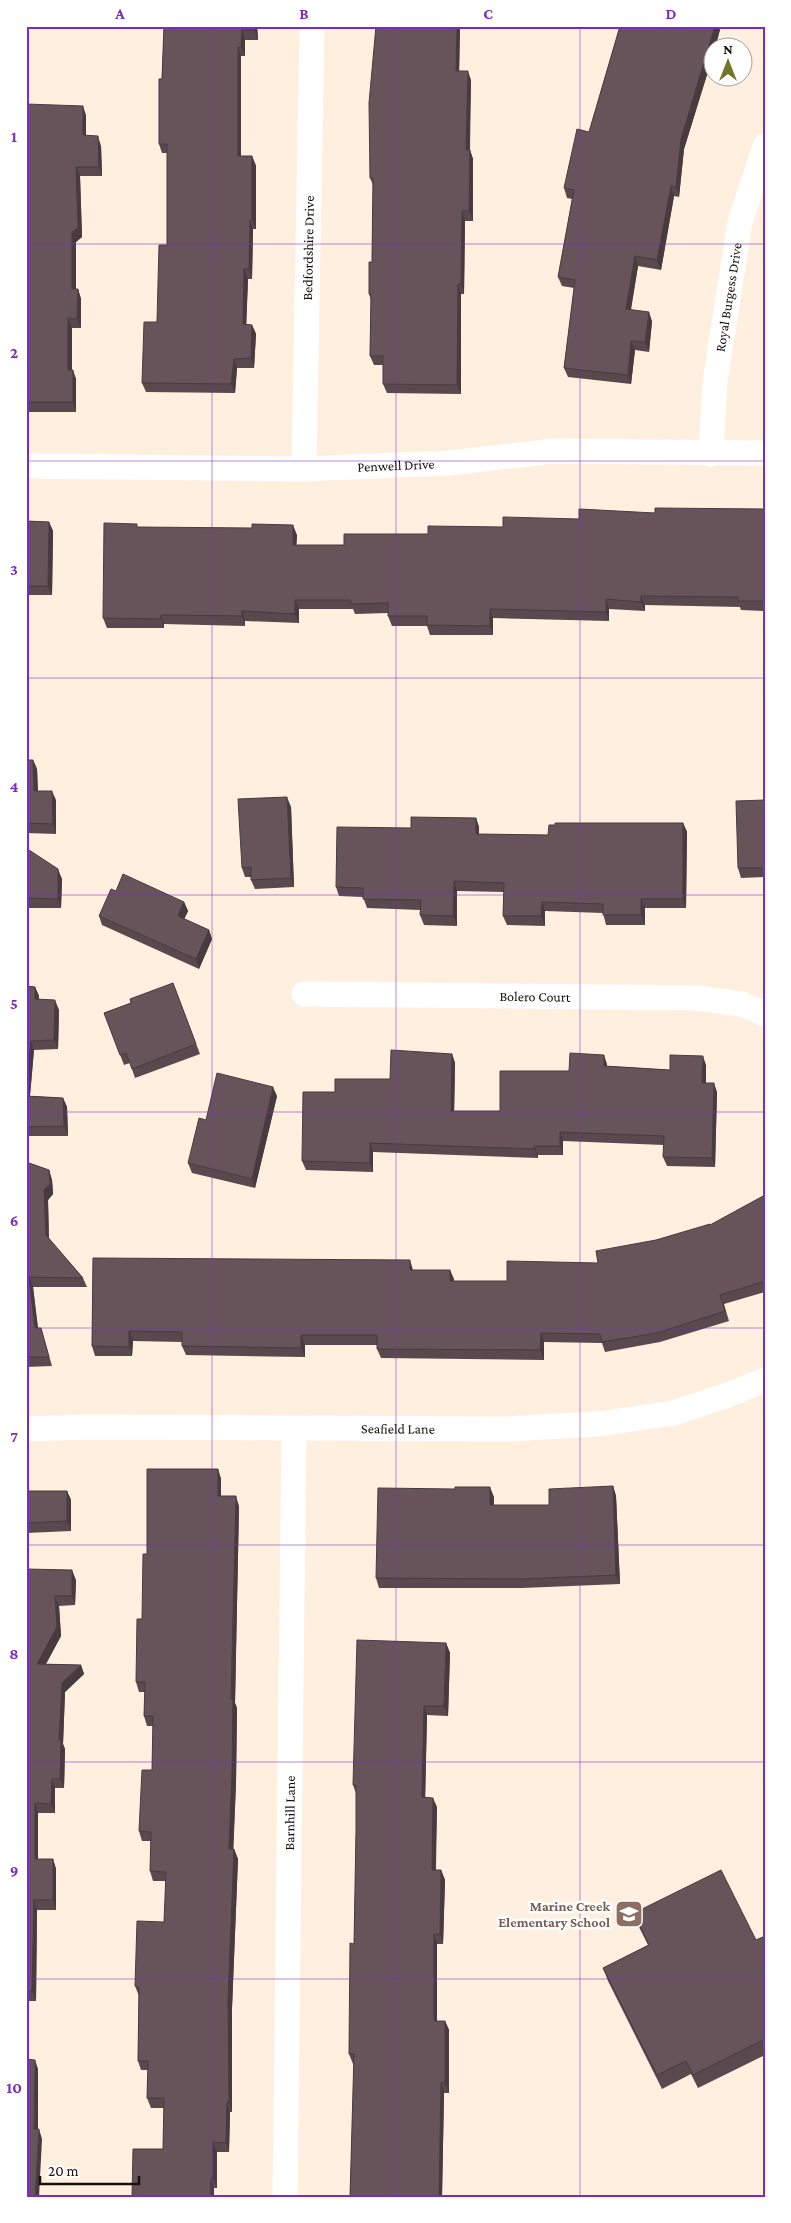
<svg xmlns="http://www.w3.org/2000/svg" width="791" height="2223" font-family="'Crimson Pro',serif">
  <rect width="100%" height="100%" fill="#feefdf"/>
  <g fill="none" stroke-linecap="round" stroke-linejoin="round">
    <!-- minor -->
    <g stroke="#fff" stroke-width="25">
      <path id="s1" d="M711,454L715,381L740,222L765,146"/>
      <path id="s2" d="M26,466L304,469L448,463L554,451L765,453"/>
      <path id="s3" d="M304,469L312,26"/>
      <path id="s4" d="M304,994L698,998L742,1004L765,1014"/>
      <path id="s5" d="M26,1429L86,1427L506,1429L598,1424L673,1413L725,1396L765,1380"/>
      <path id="s6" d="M285,2197L294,1429"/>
    </g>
  </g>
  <!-- wall -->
  <g fill="#59484e">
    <polygon points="164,26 257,26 258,40 245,40 245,56 241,56 241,156 252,156 256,166 256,229 253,229 252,279 248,279 246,324 252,325 256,334 254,368 237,368 235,393 146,392 142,383 157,322 167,245 167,153 162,153 159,144"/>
    <polygon points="376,26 460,26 459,71 471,80 470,150 473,159 473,221 465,221 464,294 461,294 461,394 387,393 383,384 383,365 374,365 370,356 371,300 369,294 372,262 373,185 370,178"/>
    <polygon points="620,26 721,26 715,48 714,48 714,52 684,149 679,197 674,196 661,270 638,266 631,310 652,321 649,352 635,350 631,384 568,377 564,368 574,288 562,286 558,277 572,199 567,198 564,188 589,132"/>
    <polygon points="26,104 86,115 86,136 101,146 102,176 80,176 82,237 76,242 76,289 78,289 81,299 81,328 72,328 72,370 76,379 76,412 26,412"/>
    <polygon points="765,509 765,611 741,610 740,607 645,605 645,611 609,609 609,621 493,618 493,635 430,635 427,626 392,626 388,616 388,613 355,614 353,609 299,609 299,623 245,621 245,626 164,624 164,628 107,628 103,618 138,527 297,535 296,545 344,545 428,534 655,513"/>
    <polygon points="26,521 49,522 53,531 52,595 26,595"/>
    <polygon points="26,760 33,760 37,769 38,791 56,800 56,834 26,833"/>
    <polygon points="765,800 765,877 741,878 738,868"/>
    <polygon points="291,807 294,887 255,889 251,880 251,877 245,877 242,868"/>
    <polygon points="476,818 479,827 479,834 548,835 683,823 687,832 686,908 645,908 645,925 606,925 603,913 545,911 545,926 507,925 503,916 504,892 457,891 457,926 424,925 420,915 421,910 367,908 363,897 339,896 336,887 411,828"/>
    <polygon points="26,848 62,879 61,908 26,908"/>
    <polygon points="116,891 184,902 188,911 184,919 209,930 212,939 199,969 102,925 99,916"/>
    <polygon points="173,983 200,1054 135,1078 130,1063 124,1065 104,1013 131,1003"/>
    <polygon points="26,986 35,987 39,996 39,999 59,1010 58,1049 34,1050 30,1096 63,1098 67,1107 68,1136 26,1136"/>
    <polygon points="452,1054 455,1063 454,1111 500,1111 569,1071 607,1064 607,1066 670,1070 706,1065 706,1083 717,1092 715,1167 667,1166 663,1157 664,1145 563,1141 563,1155 538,1155 538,1158 373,1152 373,1172 306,1170 302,1161 335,1092 390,1079"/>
    <polygon points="277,1096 255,1188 192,1173 188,1163 206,1120"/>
    <polygon points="26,1162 49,1170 52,1180 53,1194 48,1200 49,1239 83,1278 87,1287 33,1287 38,1328 41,1328 52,1366 26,1367"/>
    <polygon points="765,1195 765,1292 724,1304 729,1321 660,1342 605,1352 602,1343 544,1342 544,1360 381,1358 377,1349 377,1345 305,1345 305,1357 186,1355 182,1346 182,1342 133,1341 132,1356 95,1356 92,1346 93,1258 413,1270 450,1270 454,1281 507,1281 598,1263 656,1240 711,1225"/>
    <polygon points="218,1469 221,1479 221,1496 239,1506 235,1703 237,1708 236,1783 233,1849 234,1849 238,1859 232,2008 232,2112 230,2112 229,2152 217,2152 217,2188 214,2188 163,2149 164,2108 151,2108 147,2098 148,2070 141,2070 138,2061 139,1996 135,1986 164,1922 166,1881 153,1881 150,1871 151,1841 142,1841 139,1831 152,1770 153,1726 147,1726 144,1716 145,1692 139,1692 136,1682 142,1619 147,1554"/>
    <polygon points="613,1486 616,1496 620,1584 522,1588 379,1588 376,1578 494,1497 494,1505 549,1505"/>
    <polygon points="26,1491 67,1491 71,1500 71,1531 26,1533"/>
    <polygon points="26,1569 76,1580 75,1605 59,1606 61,1636 46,1664 81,1665 84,1674 65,1692 63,1744 65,1749 64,1788 55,1788 55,1813 38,1813 38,1859 53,1859 56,1869 56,1910 37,1910 36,2001 26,2001"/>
    <polygon points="446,1643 450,1653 448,1716 427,1715 425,1797 437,1807 436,1870 441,1870 445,1880 443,1944 437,1944 437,2021 445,2021 449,2030 449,2093 444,2093 442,2197 350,2197 354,2064 353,2064 349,2054 354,1944 356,1832 356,1793 353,1785"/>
    <polygon points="634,1913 756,1940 765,1936 765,2055 698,2088 691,2074 662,2089 608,1981 603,1968 648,1945 639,1927"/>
  </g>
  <!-- shaded-wall -->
  <g fill="#483b40">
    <polygon points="254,26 257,26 258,40 254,30"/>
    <polygon points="457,26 460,26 459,80 456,71"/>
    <polygon points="715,26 721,26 715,48 714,48 714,52 684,149 679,197 676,187 681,139"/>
    <polygon points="242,30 245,40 245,56 241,47"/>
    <polygon points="238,47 241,56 241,166 238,156"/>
    <polygon points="468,71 471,80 469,159 466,150"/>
    <polygon points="83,106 86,115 86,145 83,135"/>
    <polygon points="98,136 101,146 102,176 99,167"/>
    <polygon points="470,150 473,159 473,221 469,211"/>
    <polygon points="252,156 256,166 256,229 252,220"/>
    <polygon points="76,167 80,176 82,237 76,242 76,299 72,289 72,232"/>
    <polygon points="671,186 674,196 661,270 657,260"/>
    <polygon points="462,211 465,221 464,294 461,284"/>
    <polygon points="250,220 253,229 252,279 249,269"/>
    <polygon points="635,256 638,266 629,319 626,309"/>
    <polygon points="244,269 248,279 246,334 243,324"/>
    <polygon points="458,284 461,294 461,394 457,385"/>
    <polygon points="78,289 81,299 81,328 77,319"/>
    <polygon points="649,312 652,321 649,352 645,342"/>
    <polygon points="68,318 72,328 72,379 68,370"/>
    <polygon points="252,325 256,334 254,368 251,358"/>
    <polygon points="631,341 635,350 631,384 628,375"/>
    <polygon points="234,359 237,368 235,393 231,384"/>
    <polygon points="73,370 76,379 76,412 73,402"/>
    <polygon points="49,522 53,531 52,595 48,586"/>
    <polygon points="293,525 297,535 296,555 293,545"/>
    <polygon points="641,596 645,605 645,611 641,602"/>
    <polygon points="606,599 609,609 609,621 606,612"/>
    <polygon points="295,600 299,609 299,623 295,614"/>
    <polygon points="490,609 493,618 493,635 490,626"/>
    <polygon points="242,611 245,621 245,626 242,616"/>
    <polygon points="161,615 164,624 164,628 161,619"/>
    <polygon points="33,760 37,769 38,800 34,791"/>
    <polygon points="52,791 56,800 56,834 53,824"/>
    <polygon points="287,797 291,807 294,887 291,878"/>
    <polygon points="476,818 479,827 479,843 476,834"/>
    <polygon points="683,823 687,832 686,908 683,899"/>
    <polygon points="58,869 62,879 61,908 58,899"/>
    <polygon points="454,881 457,891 457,926 453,916"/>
    <polygon points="641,899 645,908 645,925 641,915"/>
    <polygon points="184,902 188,911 181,926 178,916"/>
    <polygon points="542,902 545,911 545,926 541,916"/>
    <polygon points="209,930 212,939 199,969 196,959"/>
    <polygon points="35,987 39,996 38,1009 35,999"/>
    <polygon points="55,1000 59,1010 58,1049 54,1040"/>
    <polygon points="31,1041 34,1050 29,1106 26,1099 26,1085"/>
    <polygon points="452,1054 455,1063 454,1120 451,1111"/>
    <polygon points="604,1055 607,1064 607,1075 604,1066"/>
    <polygon points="703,1056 706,1065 706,1092 702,1083"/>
    <polygon points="714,1083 717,1092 715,1167 712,1158"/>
    <polygon points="273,1087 277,1096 255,1188 252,1179"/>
    <polygon points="63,1098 67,1107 68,1136 64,1126"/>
    <polygon points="560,1132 563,1141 563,1155 560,1146"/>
    <polygon points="370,1143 373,1152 373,1172 370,1163"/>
    <polygon points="534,1146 538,1155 538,1158 534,1149"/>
    <polygon points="49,1170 52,1180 53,1194 48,1200 49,1245 46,1235 44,1190"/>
    <polygon points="410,1260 413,1270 413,1279 410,1270"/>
    <polygon points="450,1270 454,1279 453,1290 450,1281"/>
    <polygon points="29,1277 33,1287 39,1338 35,1328"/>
    <polygon points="129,1331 133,1341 132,1356 129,1347"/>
    <polygon points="541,1333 544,1342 544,1360 540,1350"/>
    <polygon points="301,1335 305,1345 305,1357 301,1348"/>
    <polygon points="218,1469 221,1479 221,1506 218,1496"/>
    <polygon points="613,1486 616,1496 620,1584 616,1575"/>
    <polygon points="490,1487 494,1497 494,1514 490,1505"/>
    <polygon points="67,1491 71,1500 71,1531 67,1521"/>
    <polygon points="236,1496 239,1506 235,1703 237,1708 236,1783 233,1859 229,1849"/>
    <polygon points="72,1570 76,1580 75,1605 72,1596"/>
    <polygon points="55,1596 59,1606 61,1636 41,1673 37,1664"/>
    <polygon points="446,1643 450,1653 448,1716 444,1706"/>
    <polygon points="81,1665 84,1674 65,1692 63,1744 65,1749 64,1788 60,1779 59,1740 62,1683"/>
    <polygon points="424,1706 427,1715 425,1807 422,1797"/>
    <polygon points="52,1779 55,1788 55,1813 51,1804"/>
    <polygon points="433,1798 437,1807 435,1880 432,1870"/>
    <polygon points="35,1803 38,1813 38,1869 35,1859"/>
    <polygon points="234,1849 238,1859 232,2008 232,2112 229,2102 228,1999"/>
    <polygon points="53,1859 56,1869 56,1910 53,1900"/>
    <polygon points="441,1870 445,1880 443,1944 440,1934"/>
    <polygon points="34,1900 37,1910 36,2001 32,1991"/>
    <polygon points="434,1934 437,1944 437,2030 434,2021"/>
    <polygon points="445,2021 449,2030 449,2093 445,2083"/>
    <polygon points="35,2060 38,2069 38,2139 34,2129"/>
    <polygon points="441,2083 444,2093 442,2197 439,2197"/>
    <polygon points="227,2102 230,2112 229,2152 226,2143"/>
    <polygon points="39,2129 42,2139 39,2197 35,2197"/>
    <polygon points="213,2142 217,2152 217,2188 213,2178"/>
    <polygon points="211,2178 214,2188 214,2197 210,2197"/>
  </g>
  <!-- building -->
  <g fill="#67545b" stroke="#483b40">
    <polygon points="164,26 254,26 254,30 242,30 241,47 238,47 238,156 252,156 252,220 250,220 249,269 244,269 243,324 252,325 251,358 234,359 231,384 142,383 144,322 157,322 159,245 167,245 167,144 159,144 159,79 162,79"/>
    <polygon points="376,26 457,26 456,71 468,71 466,150 470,150 469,211 462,211 461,284 458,284 457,385 383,384 383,356 370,356 371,294 369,294 369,262 372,262 373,178 370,178 369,103"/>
    <polygon points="620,26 715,26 681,139 676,187 671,186 657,260 635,256 626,309 649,312 645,342 631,341 628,375 564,368 575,280 558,277 574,190 564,188 577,129 589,132"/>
    <polygon points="26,104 83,106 83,135 98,136 99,167 76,167 78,228 72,232 72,289 78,289 77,319 68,318 68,370 73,370 73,402 26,402"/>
    <polygon points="655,508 765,509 765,601 738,601 738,597 641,596 641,602 606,599 606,612 490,609 490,626 427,625 427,616 388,616 388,603 351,604 351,600 295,600 295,614 242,611 242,616 161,615 161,619 103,618 104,523 137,524 137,527 252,528 252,524 293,525 293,545 344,545 344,534 428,534 428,526 503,527 503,517 579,519 579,509 655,513"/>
    <polygon points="26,521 49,522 48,586 26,586"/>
    <polygon points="26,760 33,760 34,791 52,791 53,824 26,823"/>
    <polygon points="287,797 291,878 251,880 251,867 242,868 238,799"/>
    <polygon points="765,800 765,868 738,868 736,801"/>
    <polygon points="411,817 476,818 476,834 548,835 549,825 555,825 555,823 683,823 683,899 641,899 641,915 603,915 603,904 542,902 541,916 503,916 504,883 454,881 453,916 420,915 421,900 363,899 363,888 336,887 337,827 411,828"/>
    <polygon points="26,848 58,869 58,899 26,898"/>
    <polygon points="123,874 184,902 178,916 209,930 196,959 99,916 111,889 116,891"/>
    <polygon points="173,983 196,1044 132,1069 126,1053 120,1055 104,1013 131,1003 130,999"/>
    <polygon points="26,986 35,987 35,999 55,1000 54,1040 31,1041 26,1085"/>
    <polygon points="391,1050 452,1054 451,1111 500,1111 500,1071 569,1071 570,1053 604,1055 604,1066 670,1070 670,1055 703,1056 702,1083 714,1083 712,1158 663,1157 664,1136 560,1132 560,1146 534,1146 534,1149 370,1143 370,1163 302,1161 303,1092 335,1092 335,1079 390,1079"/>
    <polygon points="217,1073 273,1087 252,1179 188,1163 199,1118 206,1120"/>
    <polygon points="26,1096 63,1098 64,1126 26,1127"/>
    <polygon points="26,1162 49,1170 50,1184 44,1190 46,1235 83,1278 29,1277 35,1328 41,1328 49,1357 26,1357"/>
    <polygon points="765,1195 765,1281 720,1295 725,1311 657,1333 602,1342 600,1334 541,1333 540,1350 377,1349 377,1335 301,1335 301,1348 182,1346 182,1332 129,1331 129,1347 92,1346 93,1258 410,1260 410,1270 450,1270 450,1281 507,1281 507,1261 598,1263 596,1251 656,1240 710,1224 710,1225"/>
    <polygon points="147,1469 218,1469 218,1496 236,1496 231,1699 233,1699 232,1773 229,1849 234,1849 228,1999 229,2102 227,2102 226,2143 213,2142 213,2178 211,2178 210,2197 132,2197 133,2149 163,2149 164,2098 147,2098 148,2061 138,2061 139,1987 135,1986 137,1921 164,1922 166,1872 150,1871 151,1832 139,1831 142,1770 152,1770 153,1716 144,1716 145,1682 136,1682 137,1619 142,1619 143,1554 147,1554"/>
    <polygon points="613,1486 616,1575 519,1579 376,1578 378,1488 455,1489 455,1487 490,1487 490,1505 549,1505 549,1489"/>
    <polygon points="26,1491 67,1491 67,1521 26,1523"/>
    <polygon points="26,1569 72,1570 72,1596 55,1596 57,1627 37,1664 81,1665 62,1683 59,1740 61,1740 60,1779 52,1779 51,1804 35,1803 35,1859 53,1859 53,1900 34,1900 32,1991 26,1991"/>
    <polygon points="357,1640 446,1643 444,1706 424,1706 422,1797 433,1798 432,1870 441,1870 440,1934 434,1934 434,2021 445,2021 445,2083 441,2083 439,2197 350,2197 354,2054 349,2054 350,1943 354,1944 356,1832 356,1785 353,1785"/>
    <polygon points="721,1870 756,1940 765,1936 765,2039 693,2075 686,2061 657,2075 603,1968 649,1945 634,1913"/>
    <polygon points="26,2059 35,2060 34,2129 39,2129 35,2197 26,2197"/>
  </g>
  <!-- grid -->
  <path fill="none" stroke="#7b2cbf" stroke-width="1" stroke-opacity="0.55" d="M212,26V2197M396,26V2197M580,26V2197M26,244H765M26,461H765M26,678H765M26,895H765M26,1112H765M26,1328H765M26,1545H765M26,1762H765M26,1979H765"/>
  <!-- icons -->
  <defs>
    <symbol id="school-square" viewBox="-11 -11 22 22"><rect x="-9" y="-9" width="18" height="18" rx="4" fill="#8d6e63" stroke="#fff"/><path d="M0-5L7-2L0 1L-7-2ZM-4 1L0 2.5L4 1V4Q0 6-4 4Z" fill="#fff"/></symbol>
  </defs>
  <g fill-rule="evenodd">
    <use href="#school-square" x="613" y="1898" width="32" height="32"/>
  </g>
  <g text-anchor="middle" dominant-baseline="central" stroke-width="5" stroke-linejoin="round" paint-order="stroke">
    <!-- street labels -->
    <g font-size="14" fill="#16110b" stroke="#fff">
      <text stroke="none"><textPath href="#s3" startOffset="221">Bedfordshire Drive</textPath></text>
      <text stroke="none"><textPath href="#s1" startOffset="158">Royal Burgess Drive</textPath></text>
      <text stroke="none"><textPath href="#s2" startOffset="370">Penwell Drive</textPath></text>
      <text stroke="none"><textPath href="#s4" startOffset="231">Bolero Court</textPath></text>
      <text stroke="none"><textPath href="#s5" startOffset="372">Seafield Lane</textPath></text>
      <text stroke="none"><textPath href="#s6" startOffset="384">Barnhill Lane</textPath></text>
    </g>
    <!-- education labels -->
    <g font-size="14" font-weight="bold" fill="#785e54" stroke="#fff" text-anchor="end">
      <text x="610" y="1906">Marine Creek<tspan x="610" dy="16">Elementary School</tspan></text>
    </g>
  </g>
  <!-- border -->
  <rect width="791" height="2223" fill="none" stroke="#ffffff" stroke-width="55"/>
  <!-- north arrow -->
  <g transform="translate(728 62)"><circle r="24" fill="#ffffff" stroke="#a2a09d"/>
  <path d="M0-4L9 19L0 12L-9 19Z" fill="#6c7825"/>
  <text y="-8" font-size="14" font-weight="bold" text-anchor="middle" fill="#16110b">N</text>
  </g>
  <!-- scale -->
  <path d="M40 2176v8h99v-8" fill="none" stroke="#16110b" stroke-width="2.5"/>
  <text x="48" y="2176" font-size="15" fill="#16110b" stroke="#ffffff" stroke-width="4" paint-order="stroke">20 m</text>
  <rect x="28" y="28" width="736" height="2168" fill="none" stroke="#7b2cbf" stroke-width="2"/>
  <g font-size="16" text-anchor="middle" font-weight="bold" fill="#7b2cbf">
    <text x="120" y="19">A</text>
    <text x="304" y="19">B</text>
    <text x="488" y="19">C</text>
    <text x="671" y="19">D</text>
    <text x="14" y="142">1</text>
    <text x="14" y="358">2</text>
    <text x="14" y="575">3</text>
    <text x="14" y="792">4</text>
    <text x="14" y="1009">5</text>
    <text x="14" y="1226">6</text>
    <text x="14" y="1442">7</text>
    <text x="14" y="1659">8</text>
    <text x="14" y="1876">9</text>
    <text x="14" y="2093">10</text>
  </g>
</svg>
